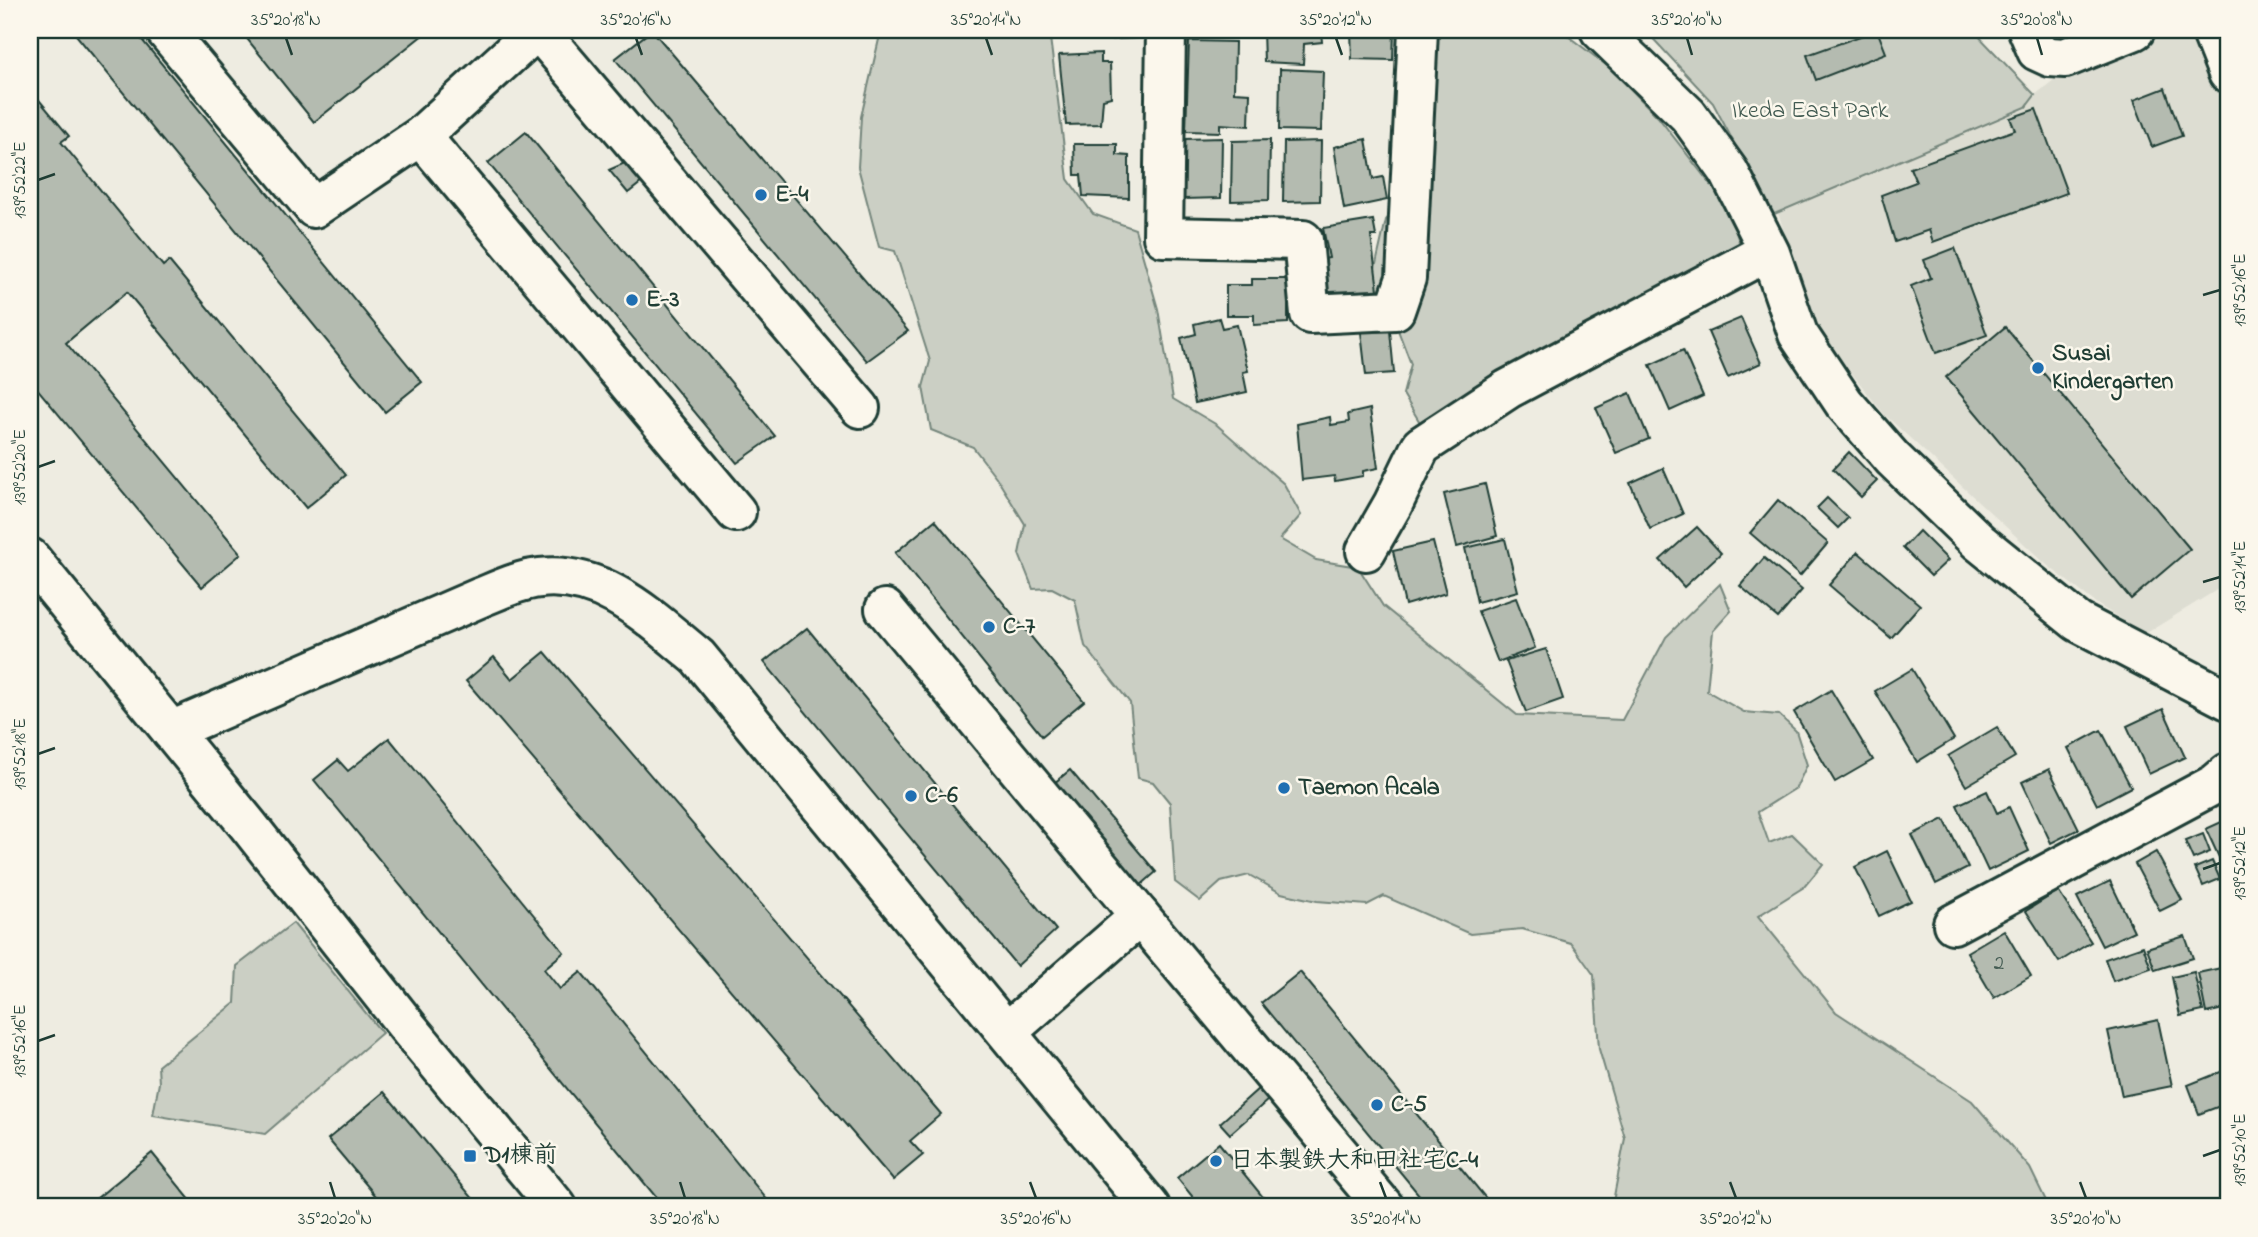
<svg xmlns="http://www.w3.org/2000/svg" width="2258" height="1237" font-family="'Indie Flower','Klee One',sans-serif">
  <rect width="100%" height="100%" fill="#eeece1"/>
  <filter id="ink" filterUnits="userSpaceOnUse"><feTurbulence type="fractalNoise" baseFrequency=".0143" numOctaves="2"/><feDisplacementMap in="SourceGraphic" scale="14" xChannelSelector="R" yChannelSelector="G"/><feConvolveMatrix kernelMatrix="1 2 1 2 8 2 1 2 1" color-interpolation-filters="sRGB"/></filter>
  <g filter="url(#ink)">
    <!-- built -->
    <polygon fill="#ddddd2" points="2180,30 2195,30 2228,119 2228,583 2145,634 2097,604 2047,565 1884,414 1812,323 1778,212 2026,107 2035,95 2060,75"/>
    <!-- green -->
    <g fill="#cbcfc4" stroke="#75867c" stroke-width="2">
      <polygon points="878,30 1049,30 1068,179 1093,214 1135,229 1158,309 1173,399 1217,425 1284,484 1301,515 1280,539 1316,560 1358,567 1383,606 1517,715 1622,720 1666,637 1720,584 1731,611 1713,631 1707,691 1744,712 1779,715 1796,731 1807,765 1796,788 1758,812 1769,843 1792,834 1823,864 1804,887 1758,916 1836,1012 1972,1101 2030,1168 2049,1207 1612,1207 1625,1138 1599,1049 1594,975 1571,943 1522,929 1470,934 1384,896 1367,905 1317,901 1281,893 1249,875 1221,882 1200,901 1175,882 1170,803 1153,782 1138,778 1130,703 1085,646 1075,600 1052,588 1033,589 1019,554 1025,524 996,477 973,447 931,430 923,387 930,361 895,251 879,247 858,167 861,117 880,35"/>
      <polygon points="1430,30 1560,30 1610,68 1658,117 1728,207 1742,251 1422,426 1403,394 1411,364 1396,325 1369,295 1386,220 1421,180"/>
      <polygon points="1645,30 1973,30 2035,95 2026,107 1772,215 1713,103"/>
      <polygon points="293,923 382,1033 265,1134 153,1115 159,1083 158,1066 235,1003 237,966"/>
    </g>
    <!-- building -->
    <g fill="#b4bbb0" stroke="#1f3d34" stroke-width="2">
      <polygon points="72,30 134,30 422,382 385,412"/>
      <polygon points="240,30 429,30 314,122"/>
      <polygon points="652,30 908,331 867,361 615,59"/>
      <polygon points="1097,30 1137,30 1138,38 1098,40"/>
      <polygon points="1197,30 1224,30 1223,35 1197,36"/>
      <polygon points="1263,30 1321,30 1322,42 1304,44 1303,64 1264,62"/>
      <polygon points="1351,30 1394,30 1393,60 1352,59"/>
      <polygon points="1877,30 1886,53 1816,80 1807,55"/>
      <polygon points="1189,41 1235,42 1234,92 1250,93 1249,126 1220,124 1220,132 1186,131"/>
      <polygon points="1101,53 1101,63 1110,63 1111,97 1103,99 1101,124 1066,125 1059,55"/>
      <polygon points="1280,69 1323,71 1321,131 1279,130"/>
      <polygon points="2165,88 2182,136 2152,147 2134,100"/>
      <polygon points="30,89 69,136 61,142 163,266 169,261 346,475 306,508 127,292 66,343 241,554 202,587 30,380 30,185 35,181 30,174"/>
      <polygon points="2036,109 2067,193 1933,242 1929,230 1895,242 1881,195 1916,182 1910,168 2015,130 2010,118"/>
      <polygon points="526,132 775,436 737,463 488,163"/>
      <polygon points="1222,138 1221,198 1184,199 1184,139"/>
      <polygon points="1366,139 1373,179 1383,177 1387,200 1344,209 1334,147"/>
      <polygon points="1270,140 1269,200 1231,201 1232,141"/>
      <polygon points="1321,141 1320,201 1283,202 1284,142"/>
      <polygon points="1074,144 1117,144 1117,155 1129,156 1129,198 1083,196 1081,175 1075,175"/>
      <polygon points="627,162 642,182 628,193 609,170"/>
      <polygon points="1373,220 1376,236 1371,236 1378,290 1345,298 1327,300 1319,260 1329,258 1323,228"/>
      <polygon points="1955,248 1987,335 1936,353 1911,286 1931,278 1924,260"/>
      <polygon points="1252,279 1288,279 1288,323 1254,325 1254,315 1226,315 1226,285 1252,285"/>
      <polygon points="1219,318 1222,328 1237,325 1248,371 1243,372 1247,392 1195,403 1181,338 1196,334 1194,324"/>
      <polygon points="1741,318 1761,363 1728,378 1708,332"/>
      <polygon points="2005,327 2190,549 2131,599 1946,377"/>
      <polygon points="1390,331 1394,373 1366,375 1361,332"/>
      <polygon points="1683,350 1703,396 1670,411 1650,365"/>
      <polygon points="1630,393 1649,439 1616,453 1596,408"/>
      <polygon points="1370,409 1378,468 1363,471 1363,476 1335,481 1334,476 1302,480 1297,424 1330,417 1331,425 1349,422 1348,414"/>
      <polygon points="1849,452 1877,481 1861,497 1833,469"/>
      <polygon points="1663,468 1683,514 1650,529 1630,483"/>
      <polygon points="1485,484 1497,536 1457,547 1444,494"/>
      <polygon points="1827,498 1848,518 1838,528 1817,508"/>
      <polygon points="1778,500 1828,543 1800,576 1750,533"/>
      <polygon points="935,520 1084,701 1042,736 895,553"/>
      <polygon points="1697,527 1721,553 1684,587 1660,560"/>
      <polygon points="1919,531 1948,560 1931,576 1903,548"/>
      <polygon points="1505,539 1518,591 1477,602 1465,548"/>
      <polygon points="1433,542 1446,593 1405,605 1393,551"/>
      <polygon points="1858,552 1920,605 1891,638 1829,585"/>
      <polygon points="1764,558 1802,590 1778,618 1740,586"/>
      <polygon points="1516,598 1535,648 1498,662 1478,611"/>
      <polygon points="807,628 1056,930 1017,966 764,662"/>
      <polygon points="1546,649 1563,699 1526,712 1506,661"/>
      <polygon points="545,652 941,1114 910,1141 923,1155 893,1180 466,681 494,657 512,679"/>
      <polygon points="1912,669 1954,739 1917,762 1875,691"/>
      <polygon points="1831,690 1873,760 1835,782 1794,712"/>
      <polygon points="2163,709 2185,757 2149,774 2127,726"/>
      <polygon points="1997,727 2015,757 1966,786 1948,756"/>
      <polygon points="2101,730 2131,787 2097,805 2068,748"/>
      <polygon points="389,738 564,952 544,969 560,989 581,972 773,1207 664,1207 314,780 338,760 348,771"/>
      <polygon points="2049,769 2079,829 2051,843 2022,782"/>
      <polygon points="1070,770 1156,872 1140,886 1053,784"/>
      <polygon points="1987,791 1997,813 2009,807 2029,851 1988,871 1957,805"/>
      <polygon points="1944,819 1968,868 1936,884 1912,835"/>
      <polygon points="2228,819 2228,877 2206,829"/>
      <polygon points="2203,834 2210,852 2193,859 2185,841"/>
      <polygon points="1887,851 1911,901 1879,916 1855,867"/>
      <polygon points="2156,852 2182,900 2160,911 2135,864"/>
      <polygon points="2212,861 2220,879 2203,886 2195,868"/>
      <polygon points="2110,881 2134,931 2102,946 2077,897"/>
      <polygon points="2058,891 2091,942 2059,962 2026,911"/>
      <polygon points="2004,930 2031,976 1994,998 1967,952"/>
      <polygon points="2185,936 2193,958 2155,970 2147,948"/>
      <polygon points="2143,946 2151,968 2113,981 2105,959"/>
      <polygon points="2221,968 2228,1008 2206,1013 2198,973"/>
      <polygon points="1300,972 1493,1207 1429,1207 1261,1003"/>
      <polygon points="2194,972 2203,1011 2180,1016 2172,977"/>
      <polygon points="2158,1020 2172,1086 2122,1096 2108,1031"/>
      <polygon points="2228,1069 2228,1103 2199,1114 2188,1085"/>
      <polygon points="1258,1089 1268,1100 1230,1134 1220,1123"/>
      <polygon points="384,1092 480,1207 385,1207 328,1139"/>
      <polygon points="1219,1143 1271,1207 1201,1207 1177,1178"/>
      <polygon points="152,1153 196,1207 94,1207 91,1203"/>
    </g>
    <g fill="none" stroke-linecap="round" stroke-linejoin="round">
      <defs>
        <g id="minor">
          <polyline points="165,30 314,208 421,136 537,30"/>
          <polyline points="538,30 860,408"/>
          <polyline points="1166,30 1163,237 1303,240 1310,314 1395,310 1406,278 1418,30"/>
          <polyline points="1600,30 1688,115 1729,172 1770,253 1798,334 1844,403 1893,459 1979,542 2078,622 2228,700"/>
          <polyline points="2028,30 2037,51 2050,57 2065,58 2135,30"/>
          <polyline points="2211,30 2228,73"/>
          <polyline points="421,136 736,512"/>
          <polyline points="1366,551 1393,504 1421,446 1508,389 1757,257"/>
          <polyline points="30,558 248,825 410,1030 557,1207"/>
          <polyline points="885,609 1140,916"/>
          <path d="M171,731L479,598C499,590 519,580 540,578C605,571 652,620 698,657L1150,1207"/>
          <polyline points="1953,924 2215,784 2228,773"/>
          <polyline points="1007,1032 1140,916 1384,1207"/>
        </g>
      </defs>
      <!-- minor casing -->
      <use href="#minor" stroke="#1f3d34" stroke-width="44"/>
      <!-- minor -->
      <use href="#minor" stroke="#fbf7ec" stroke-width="38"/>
    </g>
  </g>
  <!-- ticks -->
  <path fill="none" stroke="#1f3d34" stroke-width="2.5" d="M286,38L292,55M636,38L642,55M986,38L992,55M1336,38L1342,55M1687,38L1692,55M2037,38L2042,55M38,180L55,174M2203,295L2220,290M38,467L55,461M2203,582L2220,577M38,754L55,748M2203,869L2220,863M38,1041L55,1035M2203,1156L2220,1150M330,1182L335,1198M680,1182L685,1198M1030,1182L1036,1198M1380,1182L1386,1198M1730,1182L1736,1198M2080,1182L2086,1198"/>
  <!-- markers -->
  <g fill="#1f6fb2" stroke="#fbf7ec" stroke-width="2.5">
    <circle cx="761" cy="195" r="7"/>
    <circle cx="632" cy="300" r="7"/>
    <circle cx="2038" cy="368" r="7"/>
    <circle cx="989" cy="627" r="7"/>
    <circle cx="1284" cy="788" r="7"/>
    <circle cx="911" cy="796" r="7"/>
    <circle cx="1377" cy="1105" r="7"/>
    <rect x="463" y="1149" width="14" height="14" rx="3.5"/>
    <circle cx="1216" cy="1161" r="7"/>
  </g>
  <g text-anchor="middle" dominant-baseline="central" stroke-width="5" stroke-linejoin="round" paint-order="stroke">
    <!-- number labels -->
    <g font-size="21" fill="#445c53">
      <text x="1999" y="964">2</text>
    </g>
    <!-- park labels -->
    <g font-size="24" fill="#415a51" stroke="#fbf7ec">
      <text x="1810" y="111">Ikeda East Park</text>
    </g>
    <!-- poi labels -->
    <g font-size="24" font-weight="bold" fill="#1f3d34" stroke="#fbf7ec" text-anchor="start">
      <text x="775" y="195">E-4</text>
      <text x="646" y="300">E-3</text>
      <text x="2052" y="354">Susai<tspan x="2052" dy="28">Kindergarten</tspan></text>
      <text x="1003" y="627">C-7</text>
      <text x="1298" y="788">Taemon Acala</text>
      <text x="925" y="796">C-6</text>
      <text x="1391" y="1105">C-5</text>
      <text x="484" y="1156">D1棟前</text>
      <text x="1230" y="1161">日本製鉄大和田社宅C-4</text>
    </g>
  </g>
  <!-- margin -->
  <rect width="2258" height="1237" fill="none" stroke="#fbf7ec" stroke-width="77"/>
  <rect x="38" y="38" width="2182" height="1160" fill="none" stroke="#1f3d34" stroke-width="2.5"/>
  <g font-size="18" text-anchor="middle" fill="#1f3d34">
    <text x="286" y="25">35°20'18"N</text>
    <text x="636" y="25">35°20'16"N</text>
    <text x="986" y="25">35°20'14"N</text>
    <text x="1336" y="25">35°20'12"N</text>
    <text x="1687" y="25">35°20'10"N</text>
    <text x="2037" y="25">35°20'08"N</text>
    <text transform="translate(19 180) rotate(-90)" y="6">139°52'22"E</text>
    <text transform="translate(2239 290) rotate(-90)" y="6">139°52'16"E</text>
    <text transform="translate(19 467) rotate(-90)" y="6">139°52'20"E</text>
    <text transform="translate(2239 577) rotate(-90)" y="6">139°52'14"E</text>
    <text transform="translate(19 754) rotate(-90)" y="6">139°52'18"E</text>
    <text transform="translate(2239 863) rotate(-90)" y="6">139°52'12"E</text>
    <text transform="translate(19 1041) rotate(-90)" y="6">139°52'16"E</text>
    <text transform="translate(2239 1150) rotate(-90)" y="6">139°52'10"E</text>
    <text x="335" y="1224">35°20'20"N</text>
    <text x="685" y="1224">35°20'18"N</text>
    <text x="1036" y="1224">35°20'16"N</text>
    <text x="1386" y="1224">35°20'14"N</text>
    <text x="1736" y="1224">35°20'12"N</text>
    <text x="2086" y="1224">35°20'10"N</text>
  </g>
</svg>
